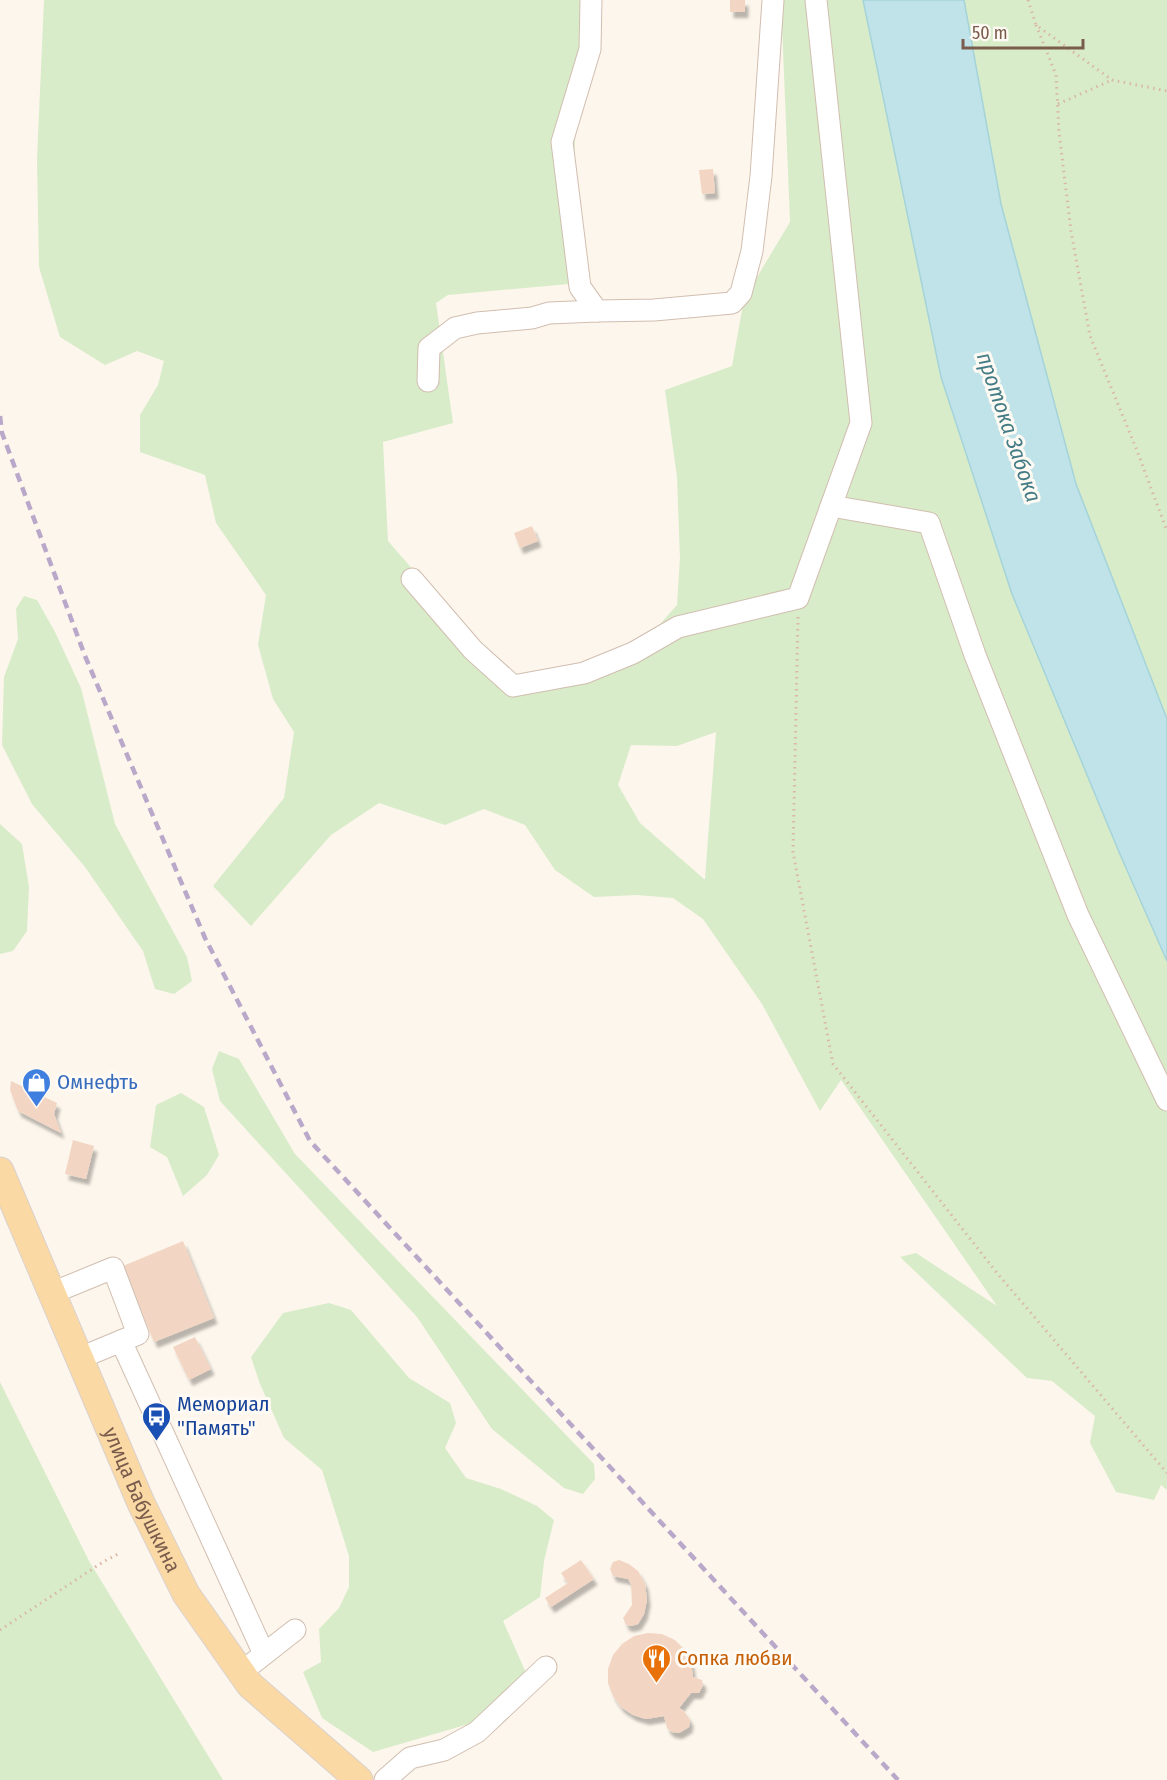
<svg xmlns="http://www.w3.org/2000/svg" width="1167" height="1780" font-family="'Fira Sans Condensed',sans-serif">
  <defs>
    <filter id="shadow"><feDropShadow dx="3.5" dy="6" stdDeviation="1.5" flood-color="#0004"/></filter>
  </defs>
  <rect width="100%" height="100%" fill="#fdf6ec"/>
  <!-- green -->
  <g fill="#d8ecc9" fill-rule="evenodd">
    <path d="M44,0H581L569,284L448,295L436,303L453,423L383,442L388,541L508,679L612,660L654,631L677,605L680,558L677,477L665,390L732,366L744,299L790,222L781,0H863L941,377L1012,594L1119,852L1167,961V1490L1161,1485L1154,1500L1116,1492L1090,1443L1095,1416L1052,1381L1027,1378L900,1257L916,1253L997,1306L841,1080L820,1111L762,1004L703,919L673,898L637,895L594,897L555,870L525,825L484,809L445,825L379,803L331,835L251,926L213,886L284,798L294,732L273,699L258,645L266,595L216,523L205,475L140,452V415L158,385L164,361L137,351L105,365L60,337L39,267L37,159ZM716,732L705,879H704L640,823L618,785L631,745L677,746Z"/>
    <polygon points="964,0 1167,0 1167,719 1076,484 1001,204"/>
    <polygon points="24,596 37,600 55,632 81,688 115,824 187,957 192,981 174,994 155,989 143,951 85,867 32,804 2,745 4,677 18,639 16,609"/>
    <polygon points="0,824 22,844 29,887 27,931 13,951 0,954"/>
    <polygon points="219,1051 239,1059 295,1154 594,1464 595,1479 583,1494 564,1488 492,1429 417,1317 220,1101 212,1069"/>
    <polygon points="181,1093 204,1107 219,1155 207,1175 183,1196 167,1157 150,1147 156,1105"/>
    <polygon points="329,1303 351,1310 409,1378 450,1403 456,1423 445,1448 466,1478 501,1489 537,1506 554,1520 544,1561 540,1597 503,1621 527,1675 472,1723 373,1752 322,1718 303,1672 321,1662 319,1629 339,1608 349,1587 349,1556 322,1470 284,1438 260,1384 251,1357 283,1313"/>
    <polygon points="0,1382 89,1561 223,1780 0,1780"/>
  </g>
  <!-- water -->
  <polygon fill="#bfe3e8" stroke="#a5d3da" stroke-width="1.5" points="863,0 964,0 1001,204 1076,484 1167,719 1167,961 1119,852 1012,594 941,377"/>
  <!-- building -->
  <g fill="#f3d5c3" filter="url(#shadow)">
    <rect x="730" y="0" width="15" height="12"/>
    <polygon points="713,169 715,193 702,194 699,170"/>
    <polygon points="532,526 538,541 520,548 514,533"/>
    <polygon points="11,1081 57,1103 54,1114 61,1133 18,1111 10,1090"/>
    <polygon points="73,1140 94,1146 86,1179 65,1174"/>
    <polygon points="183,1241 214,1318 154,1342 123,1266"/>
    <polygon points="195,1337 211,1369 189,1380 173,1347"/>
    <polygon points="581,1560 594,1579 551,1607 545,1598 568,1583 561,1573"/>
    <polygon points="619,1560 629,1564 638,1571 645,1584 647,1600 644,1614 638,1624 631,1626 626,1625 623,1618 632,1605 631,1584 628,1579 613,1576 610,1569 613,1562"/>
    <polygon points="648,1633 662,1634 675,1640 685,1650 691,1663 693,1677 702,1680 703,1685 699,1693 691,1693 679,1708 684,1711 690,1720 689,1727 679,1733 672,1732 667,1728 664,1716 646,1719 633,1715 621,1707 613,1696 608,1683 608,1669 613,1655 622,1644 634,1636"/>
  </g>
  <g fill="none" stroke-linecap="round" stroke-linejoin="round">
    <defs>
      <g id="minor">
        <polyline points="591,0 590,49 562,142 580,287 597,311 654,310 732,303 741,293 752,251 761,176 773,0"/>
        <polyline points="428,381 429,348 455,328 477,323 532,318 549,313 597,311"/>
        <polyline points="831,506 929,523 975,655 1078,915 1167,1100"/>
        <polyline points="412,579 473,650 513,686 584,673 633,653 678,627 798,598 861,423 816,0"/>
        <polyline points="52,1293 113,1268 138,1334 80,1358"/>
        <polyline points="121,1341 264,1654"/>
        <polyline points="253,1663 295,1630"/>
        <polyline points="385,1780 410,1758 444,1750 477,1732 546,1667"/>
      </g>
      <g id="major">
        <path id="s1" d="M0,1171L141,1503L186,1594L250,1685L359,1780"/>
      </g>
    </defs>
    <!-- minor casing -->
    <use href="#minor" stroke="#d1beb0" stroke-width="23"/>
    <!-- major casing -->
    <use href="#major" stroke="#dad1cd" stroke-width="29"/>
    <!-- path -->
    <g stroke="#d9b8a5" stroke-width="3" stroke-dasharray="1.5 4.5" stroke-linecap="butt">
      <polyline points="1028,0 1036,25 1112,80 1167,91"/>
      <polyline points="1036,25 1056,75 1059,132 1071,231 1090,336 1136,448 1167,531"/>
      <polyline points="1058,104 1112,80"/>
      <polyline points="798,617 793,852 833,1064 997,1273 1167,1473"/>
      <polyline points="0,1630 103,1562 118,1554"/>
    </g>
    <!-- minor -->
    <use href="#minor" stroke="#fff" stroke-width="21"/>
    <!-- major -->
    <use href="#major" stroke="#fbd9a5" stroke-width="27"/>
    <!-- rail -->
    <polyline stroke="#b9a8c9" stroke-width="4.5" stroke-dasharray="9 6" stroke-linecap="butt" points="0,416 2,433 85,656 205,938 310,1141 898,1780"/>
  </g>
  <!-- icons -->
  <defs>
    <symbol id="shop-pin" viewBox="-11 -11 22 30"><path d="M0 17L-7.5 6A9.5 9.5 0 1 1 7.5 6Z" fill="#3f7fe0" stroke="#fffaf3"/><path d="M-5-2.5h2.3a2.7 3.5 0 0 1 5.4 0H5L5.5 6h-11ZM-1.5-2.5h3a1.5 2.3 0 0 0-3 0Z" fill="#fff"/></symbol>
    <symbol id="bus-pin" viewBox="-11 -11 22 30"><path d="M0 17L-7.5 6A9.5 9.5 0 1 1 7.5 6Z" fill="#1a4fb4" stroke="#fffaf3"/><path d="M-5-6H5V4H4V6H2V4H-2V6H-4V4H-5ZM-3.5-4V0h7V-4ZM-3.5 1.2v1.5H-2V1.2ZM2 1.2v1.5H3.5V1.2Z" fill="#fff"/></symbol>
    <symbol id="restaurant-pin" viewBox="-11 -11 22 30"><path d="M0 17L-7.5 6A9.5 9.5 0 1 1 7.5 6Z" fill="#e8710a" stroke="#fffaf3"/><path d="M-5-6h1v4h1v-4h1v4h1v-4h1v5L-1.5 .5V6h-2V.5L-5-1ZM5-6V6H3V1.5H1.5Q1.5-4 5-6Z" fill="#fff"/></symbol>
  </defs>
  <g fill-rule="evenodd">
    <use href="#shop-pin" x="20" y="1066" width="33" height="45"/>
    <use href="#bus-pin" x="140" y="1400" width="33" height="45"/>
    <use href="#restaurant-pin" x="640" y="1642" width="33" height="45"/>
  </g>
  <g text-anchor="middle" dominant-baseline="central" stroke-width="6" stroke-linejoin="round" paint-order="stroke">
    <!-- shop labels -->
    <g font-size="21" fill="#366cbe" stroke="#fffaf3" text-anchor="start">
      <text x="57" y="1082">Омнефть</text>
    </g>
    <!-- transit labels -->
    <g font-size="21" fill="#164399" stroke="#fffaf3" text-anchor="start">
      <text x="177" y="1404">Мемориал<tspan x="177" dy="24">"Память"</tspan></text>
    </g>
    <!-- street labels -->
    <g font-size="21" fill="#7a5c4d" stroke="#fffaf3">
      <text stroke="none"><textPath href="#s1" startOffset="358">улица Бабушкина</textPath></text>
    </g>
    <!-- food labels -->
    <g font-size="21" fill="#c56008" stroke="#fffaf3" text-anchor="start">
      <text x="677" y="1658">Сопка любви</text>
    </g>
    <!-- water labels -->
    <g font-size="22" font-style="italic" fill="#437c86" stroke="#fffaf3">
      <text transform="translate(1009 427) rotate(71)">протока Забока</text>
    </g>
  </g>
  <!-- scale -->
  <path d="M963 39v9h120v-9" fill="none" stroke="#7a5c4d" stroke-width="3"/>
  <text x="972" y="39" font-size="18" fill="#7a5c4d" stroke="#fffaf3" stroke-width="4.5" paint-order="stroke">50 m</text>
</svg>
